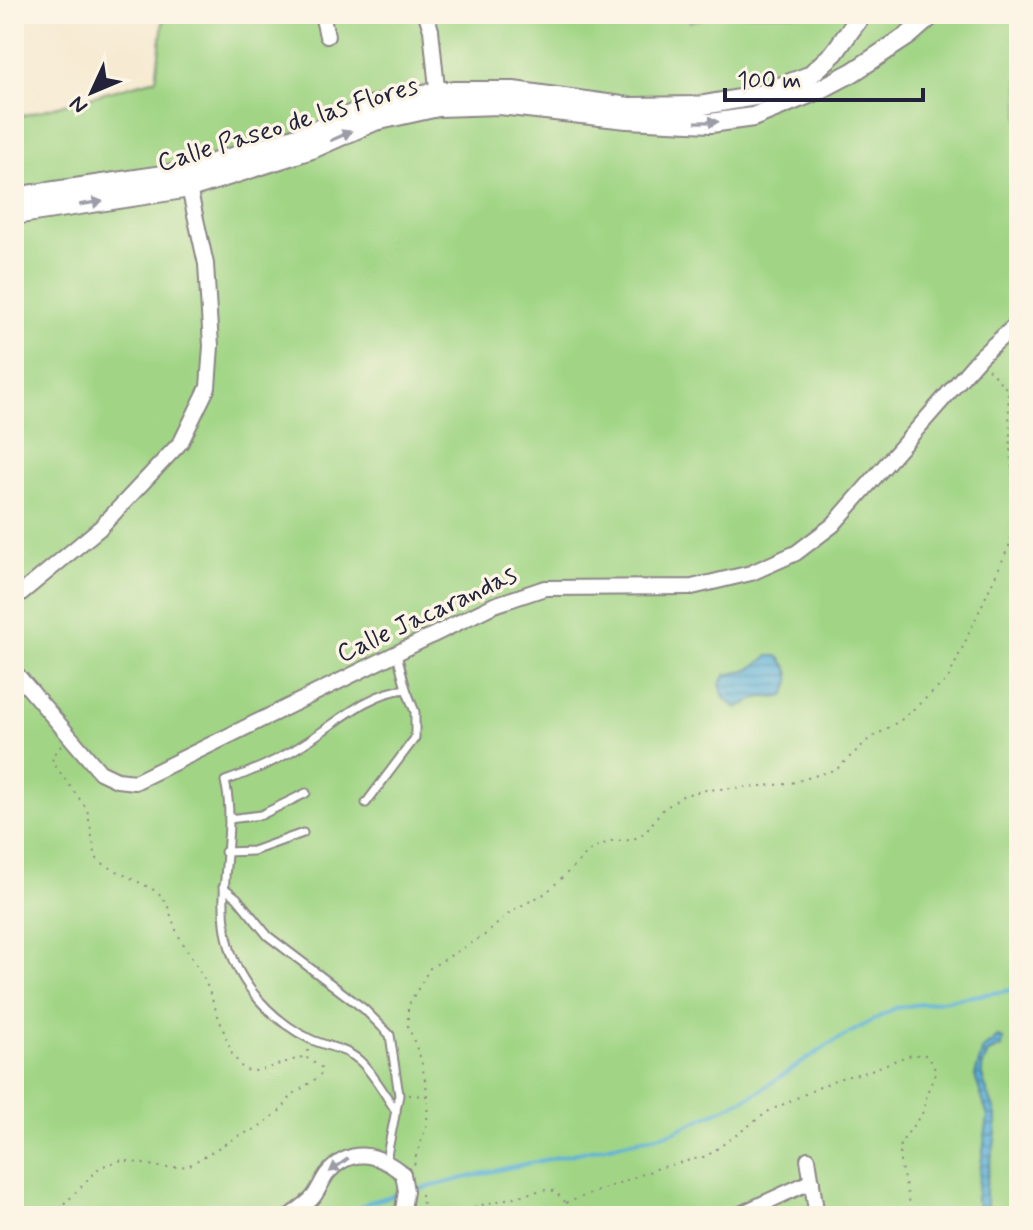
<svg xmlns="http://www.w3.org/2000/svg" width="1033" height="1230" font-family="Mynerve,sans-serif">
  <defs>
    <pattern id="water-rules" width="6" height="5" patternUnits="userSpaceOnUse" patternTransform="scale(2)"><rect width="6" height="5" fill="#5cb1d8"/><path d="M0 2.5h6" fill="none" stroke="#4c90b0"/></pattern>
  </defs>
  <rect width="100%" height="100%" fill="#fcf5e5"/>
  <filter id="ink" filterUnits="userSpaceOnUse"><feTurbulence type="fractalNoise" baseFrequency=".0125" numOctaves="2"/><feDisplacementMap in="SourceGraphic" scale="16" xChannelSelector="R" yChannelSelector="G"/><feConvolveMatrix kernelMatrix="1 2 1 2 8 2 1 2 1" color-interpolation-filters="sRGB"/></filter>
  <filter id="wash" filterUnits="userSpaceOnUse"><feTurbulence type="fractalNoise" baseFrequency=".006" numOctaves="4" result="noise"/><feDisplacementMap in="SourceGraphic" scale="32" xChannelSelector="R" yChannelSelector="G"/><feGaussianBlur stdDeviation="1.8" result="paint"/><feColorMatrix in="noise" values="0 0 0 0 0 0 0 0 0 0 0 0 0 0 0 0 0 1.4 0 .05"/><feComposite in="paint" operator="in"/></filter>
  <g filter="url(#wash)">
    <rect width="100%" height="100%" fill="#f6ead1"/>
    <!-- green -->
    <polygon fill="#a1d585" stroke="#627c60" stroke-width="2" points="164,14 688,14 690,22 713,14 1019,14 1019,1216 14,1216 14,118 156,79"/>
    <!-- water -->
    <g fill="url(#water-rules)" stroke="#3f6a8a" stroke-width="2">
      <path d="M769,656H778C792,670 794,679 784,696C775,699 772,697 763,697C755,697 745,705 737,708L724,698L720,684L726,675L749,670Z"/>
      <path d="M998,1037L1003,1039L1002,1047L988,1053C986,1058 982,1065 982,1070C980,1082 995,1104 996,1118C999,1153 976,1184 991,1216H983L976,1199L988,1117L975,1076L983,1049Z"/>
    </g>
    <g fill="none" stroke-linecap="round" stroke-linejoin="round">
      <!-- stream -->
      <g stroke="#5cb1d8" stroke-width="4">
        <polyline points="409,1192 493,1171 671,1133 753,1095 830,1044 895,1008 1019,989"/>
        <polyline points="348,1216 369,1202 400,1194"/>
      </g>
    </g>
  </g>
  <g filter="url(#ink)">
    <g fill="none" stroke-linecap="round" stroke-linejoin="round">
      <defs>
        <g id="service">
          <polyline points="366,803 415,738 415,712 406,689"/>
          <polyline points="229,819 261,815 306,793"/>
          <polyline points="225,852 253,851 303,833"/>
          <polyline points="223,887 237,898 268,936 364,1009 390,1035 399,1095 386,1160"/>
          <path d="M396,1111C385,1095 374,1074 360,1061C346,1048 327,1047 310,1039C273,1021 239,985 229,945C214,890 238,835 225,781C254,771 283,758 308,741C339,721 368,693 406,689L397,654"/>
        </g>
        <g id="minor">
          <polyline points="322,14 327,36"/>
          <polyline points="426,14 431,30 438,98"/>
          <polyline points="14,599 100,528 181,442 208,387 211,346 206,264 187,179"/>
          <polyline points="14,671 100,772 117,780 135,782 494,605 545,588 692,587 751,573 796,553 833,525 981,356 1019,322"/>
          <polyline points="808,1159 817,1216"/>
          <path d="M290,1216C297,1210 308,1204 314,1196C319,1189 322,1181 327,1174C351,1146 378,1153 403,1174L406,1191L402,1216"/>
          <polyline points="736,1216 812,1181"/>
        </g>
        <g id="tertiary">
          <polyline points="14,197 184,172 310,133 370,106 439,91 513,91 629,107 698,106 756,96 809,76 834,53 862,14"/>
          <polyline points="14,215 190,188 312,149 375,121 438,107 500,105 627,119 711,123 753,117 819,90 853,72 909,35 933,14"/>
        </g>
      </defs>
      <!-- service casing -->
      <use href="#service" stroke="#8c8686" stroke-width="11"/>
      <!-- minor casing -->
      <use href="#minor" stroke="#8c8686" stroke-width="18"/>
      <!-- tertiary casing -->
      <use href="#tertiary" stroke="#8c8686" stroke-width="22"/>
      <!-- path -->
      <g stroke="#8c8686" stroke-width="2" stroke-dasharray="2 6" stroke-linecap="butt">
        <polyline points="61,746 52,756 53,763 87,809 96,858 105,865 158,892 167,904 177,933 205,980 232,1054 244,1070 257,1071 306,1056"/>
        <polyline points="409,1095 428,1096 427,1124 414,1162 416,1168"/>
        <polyline points="428,1096 421,1059 408,1026 408,1006 430,968 486,934 513,910 546,893 593,848 611,841 632,840 646,832 661,811 684,795 706,790 788,784 837,769 868,740 901,720 948,679 1010,544 1014,507 1008,395 1006,388 988,369"/>
        <polyline points="421,1194 425,1216"/>
        <polyline points="566,1203 659,1168 707,1156 769,1111 837,1079 866,1072 907,1056 924,1054 931,1061 936,1072 927,1093 923,1112 900,1144 900,1163 913,1216"/>
        <polyline points="53,1216 100,1167 122,1160 165,1168 188,1166 238,1136 258,1128 282,1109 292,1095 320,1076 322,1068 307,1058 308,1050"/>
        <polyline points="452,1216 462,1210 542,1190 555,1191 566,1203 562,1216"/>
      </g>
      <!-- service -->
      <use href="#service" stroke="#fff" stroke-width="7"/>
      <!-- minor -->
      <use href="#minor" stroke="#fff" stroke-width="14"/>
      <!-- tertiary -->
      <use href="#tertiary" stroke="#fff" stroke-width="18"/>
    </g>
    <!-- one-way arrows -->
    <defs><path id="oneway-solid" d="M-6-.8H1V-3.2L6.5 0L1 3.2V.8H-6Z" transform="scale(2)"/></defs>
    <g fill="#9c9ca7">
      <use href="#oneway-solid" transform="translate(707 122) rotate(-1)"/>
      <use href="#oneway-solid" transform="translate(341 136) rotate(-24)"/>
      <use href="#oneway-solid" transform="translate(91 203) rotate(-9)"/>
      <use href="#oneway-solid" transform="translate(339 1165) rotate(144)"/>
    </g>
  </g>
  <g text-anchor="middle" dominant-baseline="central" stroke-width="7" stroke-linejoin="round" paint-order="stroke">
    <!-- street labels -->
    <g font-size="26" fill="#22223b" stroke="#fcf5e5">
      <text transform="translate(288 125) rotate(-17)">Calle Paseo de las Flores</text>
      <text transform="translate(427 615) rotate(-25)">Calle Jacarandas</text>
    </g>
  </g>
  <!-- margin -->
  <rect width="1033" height="1230" fill="none" stroke="#fcf5e5" stroke-width="48"/>
  <!-- north arrow -->
  <g transform="translate(92 92) rotate(226)" stroke="#fcf5e5" stroke-width="6" paint-order="stroke">
  <path d="M0-6L14 30L0 20L-14 30Z" fill="#22223b"/>
  <text y="-12" font-size="22" font-weight="bold" text-anchor="middle" fill="#22223b">N</text>
  </g>
  <!-- scale -->
  <path d="M725 88v12h198v-12" fill="none" stroke="#22223b" stroke-width="4"/>
  <text x="737" y="88" font-size="24" fill="#22223b" stroke="#fcf5e5" stroke-width="6" paint-order="stroke">100 m</text>
</svg>
